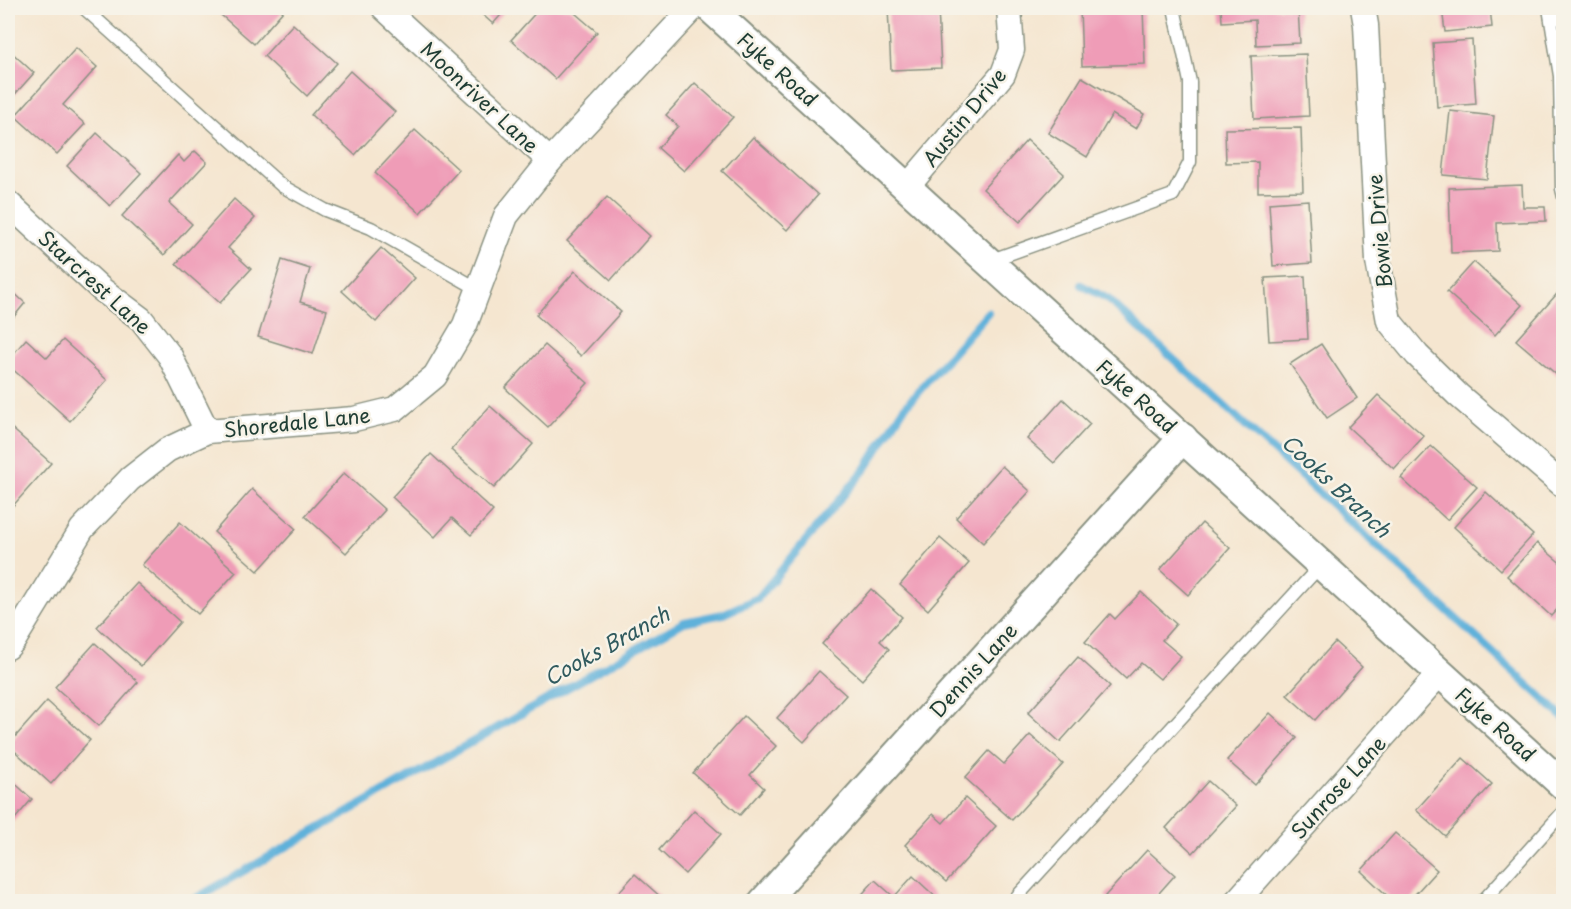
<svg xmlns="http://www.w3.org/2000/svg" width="1571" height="909" font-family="'Playpen Sans',sans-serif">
  <rect width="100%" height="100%" fill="#f7f3e8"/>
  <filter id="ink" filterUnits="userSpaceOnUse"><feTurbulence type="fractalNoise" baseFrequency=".0167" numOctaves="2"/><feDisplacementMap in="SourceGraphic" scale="12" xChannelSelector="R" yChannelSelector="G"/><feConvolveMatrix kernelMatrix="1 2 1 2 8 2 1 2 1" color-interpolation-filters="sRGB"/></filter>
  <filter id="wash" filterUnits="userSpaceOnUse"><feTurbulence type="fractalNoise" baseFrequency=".008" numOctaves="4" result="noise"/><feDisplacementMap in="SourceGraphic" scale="24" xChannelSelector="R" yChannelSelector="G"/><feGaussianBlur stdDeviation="1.35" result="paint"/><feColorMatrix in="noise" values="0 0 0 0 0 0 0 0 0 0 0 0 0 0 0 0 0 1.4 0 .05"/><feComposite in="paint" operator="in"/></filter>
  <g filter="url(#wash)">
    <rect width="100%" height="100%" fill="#f5e6d0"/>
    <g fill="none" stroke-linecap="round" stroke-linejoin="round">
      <!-- stream -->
      <g stroke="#5eb1da" stroke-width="8">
        <polyline points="1081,285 1108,299 1564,718"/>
        <polyline points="189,902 684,622 723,614 758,598 866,468 904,408 988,312"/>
      </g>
    </g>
    <g id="blocks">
      <!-- building -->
      <g fill="#ef9cb7">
        <polygon points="213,8 279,8 283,11 254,44"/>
        <polygon points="475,8 507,8 493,24"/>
        <polygon points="540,8 569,8 597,32 555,79 511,40"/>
        <polygon points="888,8 938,8 941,68 891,70"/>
        <polygon points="1080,8 1143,8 1145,64 1082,66"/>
        <polygon points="1221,8 1298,8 1300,43 1256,45 1255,20 1222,22"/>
        <polygon points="1442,8 1490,8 1492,27 1445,32"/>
        <polygon points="293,24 337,63 307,96 264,56"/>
        <polygon points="1472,40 1476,104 1437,107 1433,43"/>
        <polygon points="76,48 97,67 63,105 85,124 57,154 15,116"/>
        <polygon points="8,49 34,73 8,102"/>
        <polygon points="1306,54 1309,116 1254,119 1251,56"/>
        <polygon points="350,71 395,112 355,155 311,115"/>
        <polygon points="1082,77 1144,114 1136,129 1112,114 1087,157 1048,133"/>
        <polygon points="695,83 733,117 684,171 658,148 678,126 666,115"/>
        <polygon points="1450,111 1494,116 1487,179 1443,175"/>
        <polygon points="1301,128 1303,191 1258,192 1258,162 1226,163 1225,129"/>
        <polygon points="415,130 459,170 420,213 375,173"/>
        <polygon points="97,133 141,173 110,206 67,166"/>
        <polygon points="753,137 818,195 787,230 722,171"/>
        <polygon points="1027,140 1064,174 1020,222 983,189"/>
        <polygon points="195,151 207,162 169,203 192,224 164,255 122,216 178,155 184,162"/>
        <polygon points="1522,185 1523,207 1545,207 1546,221 1497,223 1498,251 1451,253 1449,188"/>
        <polygon points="607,197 650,236 611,280 567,241"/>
        <polygon points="234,199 255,218 228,248 251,269 220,303 176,264"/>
        <polygon points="1308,200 1312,263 1273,266 1269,203"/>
        <polygon points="381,248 415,278 376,322 342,291"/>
        <polygon points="282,260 310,269 300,302 327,310 313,354 258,337"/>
        <polygon points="1474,262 1522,305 1495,335 1447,292"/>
        <polygon points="575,271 621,312 581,356 536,315"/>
        <polygon points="1305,276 1308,339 1269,341 1265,278"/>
        <polygon points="1564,286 1564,381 1516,340"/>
        <polygon points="8,287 25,303 8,324"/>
        <polygon points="26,339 47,358 63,340 107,380 70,421 8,365 8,360"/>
        <polygon points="1321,344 1357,398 1327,418 1290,364"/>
        <polygon points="545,345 588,383 548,427 505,388"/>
        <polygon points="1378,395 1424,436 1394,469 1348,427"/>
        <polygon points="1063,399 1090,424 1054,463 1027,439"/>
        <polygon points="490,406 533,444 494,488 451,450"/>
        <polygon points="8,425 51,463 11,508 8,505"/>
        <polygon points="1431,446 1477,487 1447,520 1401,478"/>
        <polygon points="431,454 493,511 471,535 452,518 435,537 392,497"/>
        <polygon points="1002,466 1030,491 983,543 956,518"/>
        <polygon points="344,473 385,510 346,553 305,516"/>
        <polygon points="252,489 296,529 258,571 214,532"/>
        <polygon points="1486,492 1533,535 1501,570 1454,527"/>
        <polygon points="180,522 236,572 198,614 142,565"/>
        <polygon points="1202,523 1230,548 1188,595 1160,570"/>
        <polygon points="940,538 969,563 928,610 900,585"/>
        <polygon points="1537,543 1564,566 1564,602 1551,616 1507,576"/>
        <polygon points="137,583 180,622 141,666 97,627"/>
        <polygon points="871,589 902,617 880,641 889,649 862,680 822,644"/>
        <polygon points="1141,592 1176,624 1162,640 1181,656 1160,679 1141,663 1126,679 1085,642 1110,614 1115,619"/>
        <polygon points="1335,642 1362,667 1315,720 1287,695"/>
        <polygon points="95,643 138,682 99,726 55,687"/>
        <polygon points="1078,657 1110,686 1060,742 1028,713"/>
        <polygon points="819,671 846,695 804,742 777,718"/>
        <polygon points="47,701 90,740 51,784 8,745"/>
        <polygon points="1270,713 1297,738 1255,785 1227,760"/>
        <polygon points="744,716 776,746 750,775 764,788 740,815 693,773"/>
        <polygon points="1030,735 1063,764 1012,820 965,778 989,751 1004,764"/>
        <polygon points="1463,758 1492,784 1445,836 1416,810"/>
        <polygon points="8,777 32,799 8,827"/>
        <polygon points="1208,781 1236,806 1193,853 1166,828"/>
        <polygon points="965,798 996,826 946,882 905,845 933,814 943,823"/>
        <polygon points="694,810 721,834 685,874 659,850"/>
        <polygon points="1395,833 1437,870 1408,902 1394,902 1361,871"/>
        <polygon points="1147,850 1175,875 1151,902 1111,902 1105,896"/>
        <polygon points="635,874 663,899 660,902 610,902"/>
        <polygon points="913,876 941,902 855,902 875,880 894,897"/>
      </g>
    </g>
  </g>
  <g filter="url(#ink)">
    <use href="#blocks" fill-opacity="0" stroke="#8a9282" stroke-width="1.5"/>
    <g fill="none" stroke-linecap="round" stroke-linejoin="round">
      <defs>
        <g id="service">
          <polyline points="84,8 282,186 325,210 371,228 478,289"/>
          <polyline points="1549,8 1560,76 1562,189 1564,197"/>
          <polyline points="1551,19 1564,18"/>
          <polyline points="989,261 1173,195 1190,162 1190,82 1174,8"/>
          <polyline points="1012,902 1321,565"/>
          <polyline points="1482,902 1564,811"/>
        </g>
        <g id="minor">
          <polyline points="384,8 550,161"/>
          <polyline points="1363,8 1366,25 1378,261 1389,321 1417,355 1458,395 1564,486"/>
          <polyline points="907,187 1003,74 1012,50 1009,8"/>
          <polyline points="8,203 101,289 141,319 170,356 207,431"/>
          <polyline points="8,647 14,640 82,529 130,479 167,450 207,431 354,419 395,409 435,376 465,325 506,216 550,161 693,8"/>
          <polyline points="1236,902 1440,673"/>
        </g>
        <g id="tertiary">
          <polyline points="710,8 1564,786"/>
          <polyline points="763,902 1183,438"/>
        </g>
      </defs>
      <!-- service casing -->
      <use href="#service" stroke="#8a9282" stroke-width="15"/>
      <!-- minor casing -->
      <use href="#minor" stroke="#8a9282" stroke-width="27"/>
      <!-- tertiary casing -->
      <use href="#tertiary" stroke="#8a9282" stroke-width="32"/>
      <!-- service -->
      <use href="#service" stroke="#fff" stroke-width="12"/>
      <!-- minor -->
      <use href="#minor" stroke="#fff" stroke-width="24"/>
      <!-- tertiary -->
      <use href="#tertiary" stroke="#fff" stroke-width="28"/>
    </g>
  </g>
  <g text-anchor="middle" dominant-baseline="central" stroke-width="5" stroke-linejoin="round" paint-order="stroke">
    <!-- street labels -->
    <g font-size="20" fill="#1f3d34" stroke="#f7f3e8">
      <text transform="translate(778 69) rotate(42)">Fyke Road</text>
      <text transform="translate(480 97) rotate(43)">Moonriver Lane</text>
      <text transform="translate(964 117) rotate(-51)">Austin Drive</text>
      <text transform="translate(1379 231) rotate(-95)">Bowie Drive</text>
      <text transform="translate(95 282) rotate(42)">Starcrest Lane</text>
      <text transform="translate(1137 396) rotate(42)">Fyke Road</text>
      <text transform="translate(297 422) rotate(-6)">Shoredale Lane</text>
      <text transform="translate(973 670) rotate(-48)">Dennis Lane</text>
      <text transform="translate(1496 724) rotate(42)">Fyke Road</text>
      <text transform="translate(1338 787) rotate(-48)">Sunrose Lane</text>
    </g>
    <!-- water labels -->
    <g font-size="21" font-style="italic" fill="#2f5a5e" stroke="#f7f3e8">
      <text transform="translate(1337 485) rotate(43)">Cooks Branch</text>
      <text transform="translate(606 645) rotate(-29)">Cooks Branch</text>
    </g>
  </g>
  <!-- margin -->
  <rect width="1571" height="909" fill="none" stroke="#f7f3e8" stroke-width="30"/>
</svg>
